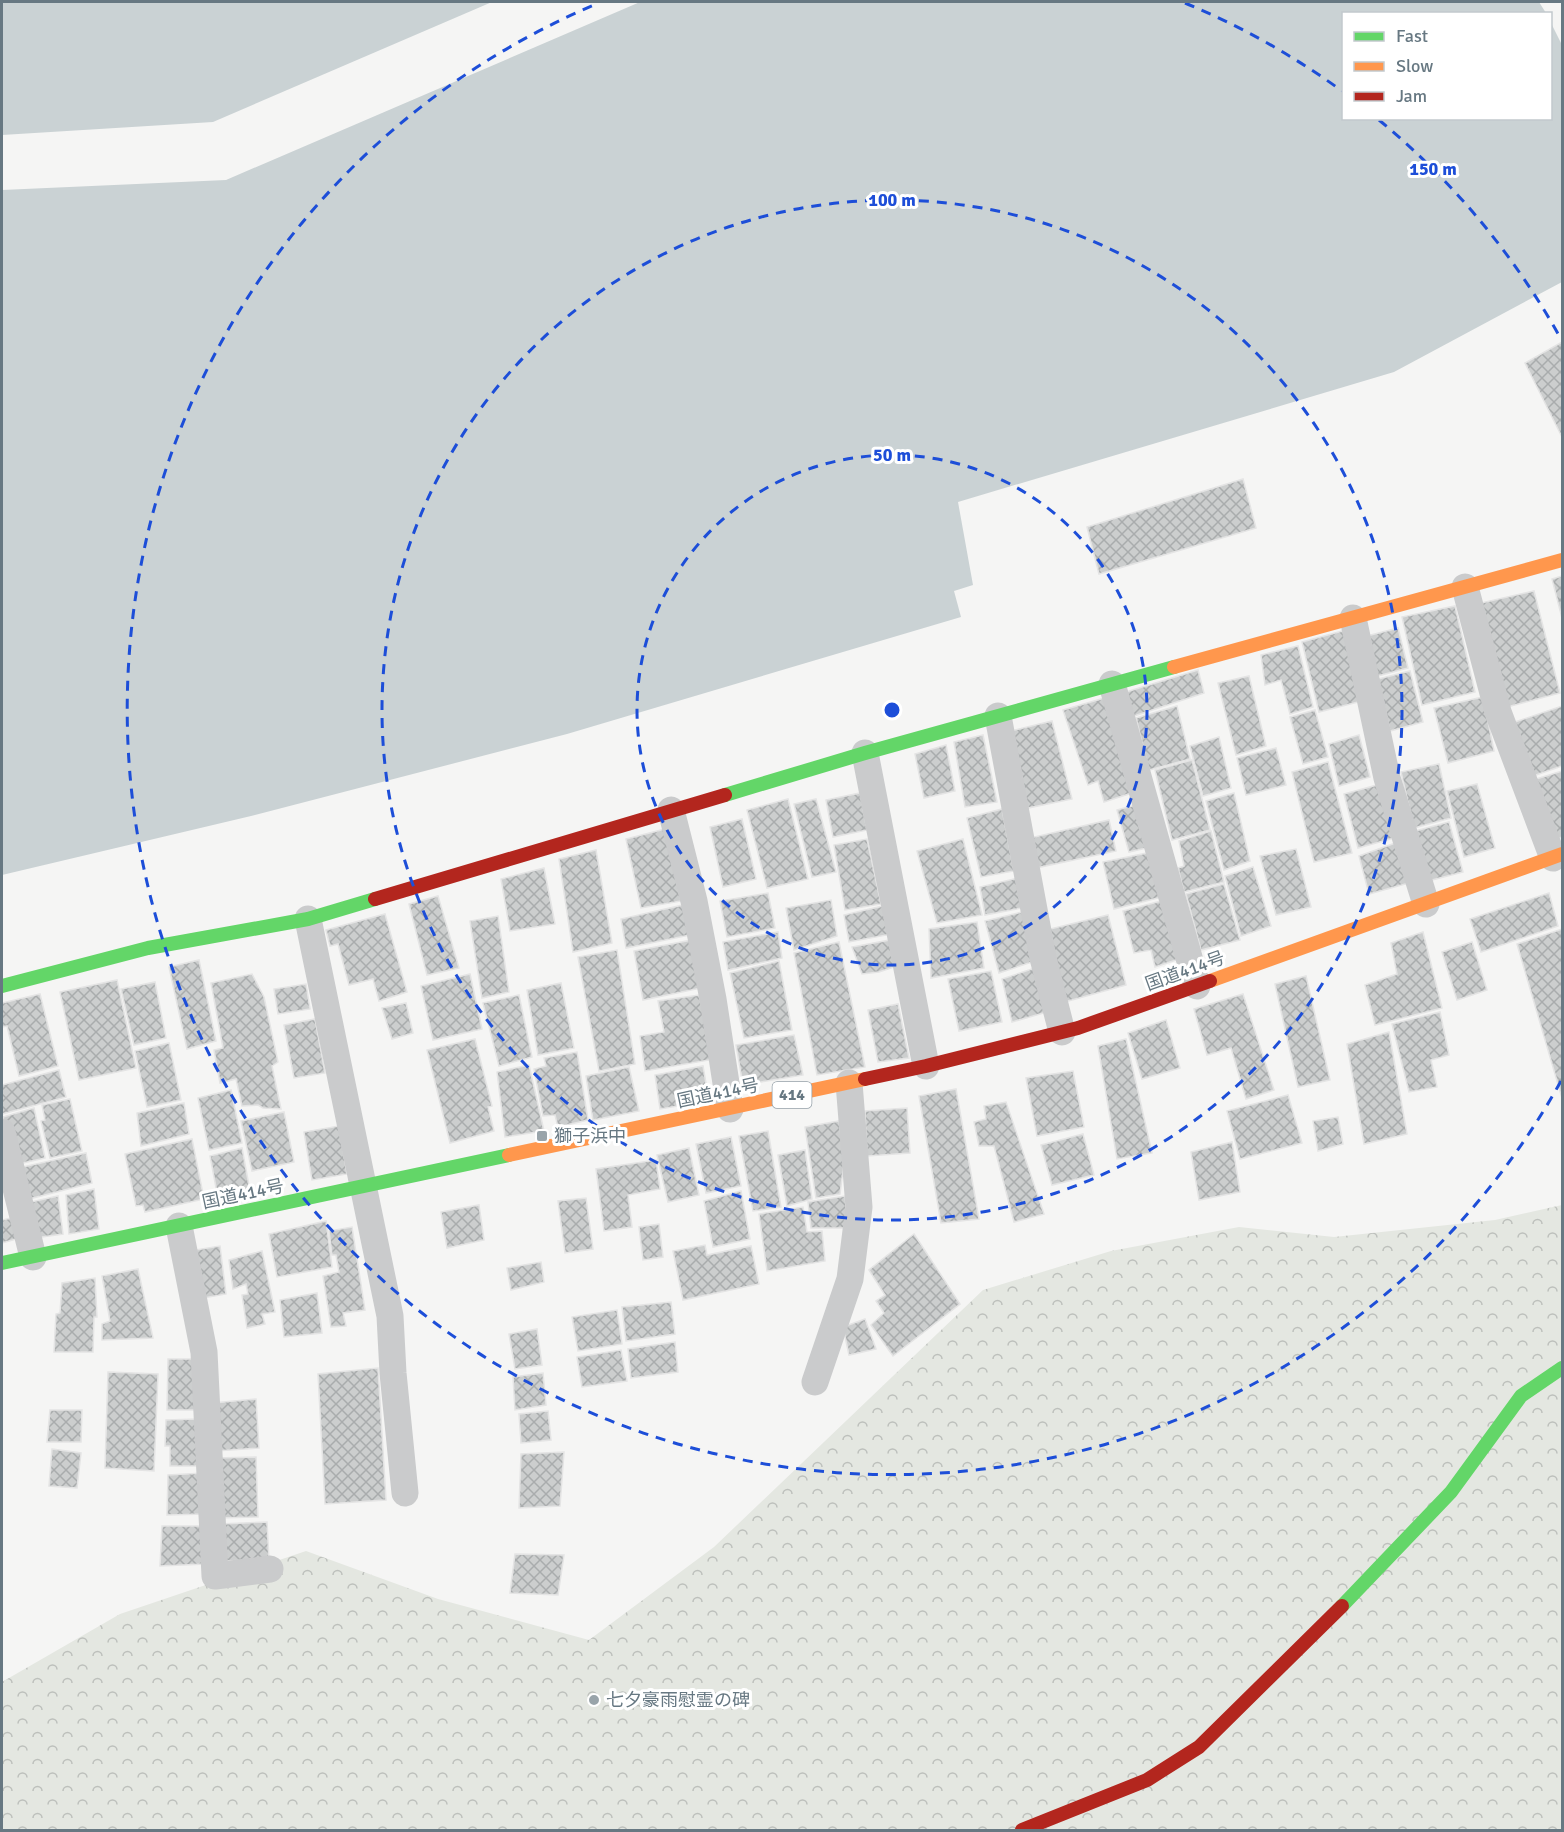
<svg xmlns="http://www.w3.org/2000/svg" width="1564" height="1832" font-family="Signika,'Noto Sans JP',sans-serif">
  <defs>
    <pattern id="forest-crowns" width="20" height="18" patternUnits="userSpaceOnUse" patternTransform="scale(1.5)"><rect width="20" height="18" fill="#e4e7e1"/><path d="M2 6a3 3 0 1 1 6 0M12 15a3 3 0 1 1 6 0" fill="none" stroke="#bdc0bc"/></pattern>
    <pattern id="building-cross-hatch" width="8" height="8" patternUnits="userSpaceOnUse" patternTransform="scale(1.5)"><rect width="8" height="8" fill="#cccece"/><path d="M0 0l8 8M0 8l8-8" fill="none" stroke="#a9acad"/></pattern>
  </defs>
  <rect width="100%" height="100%" fill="#f5f5f4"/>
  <!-- forest -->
  <polygon fill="url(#forest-crowns)" points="1562,1205 1562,1830 2,1830 2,1682 120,1614 306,1551 438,1599 589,1640 714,1547 983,1290 1111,1251 1239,1227 1334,1237 1495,1220"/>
  <!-- water -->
  <g fill="#cad2d4">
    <polygon points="2,2 492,2 213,122 2,135"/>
    <polygon points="640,2 1539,2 1546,13 1344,14 1344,118 1550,118 1551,23 1562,45 1562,282 1394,372 958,502 973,585 954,591 961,617 567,734 251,816 2,875 2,190 226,180"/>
  </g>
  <!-- building -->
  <g fill="url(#building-cross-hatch)" stroke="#e4e4e4" stroke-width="1.5">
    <polygon points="1562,342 1562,437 1525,363"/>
    <polygon points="1243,479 1256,528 1099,574 1087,527"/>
    <polygon points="1562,576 1562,618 1552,579"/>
    <polygon points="1534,591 1560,693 1507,707 1481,603"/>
    <polygon points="1455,606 1475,692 1422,705 1402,617"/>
    <polygon points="1398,628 1408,668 1374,677 1363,637"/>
    <polygon points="1346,630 1362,701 1319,712 1302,642"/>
    <polygon points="1298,646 1313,707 1290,714 1281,680 1265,685 1261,655"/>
    <polygon points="1198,670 1204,693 1134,716 1126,692"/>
    <polygon points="1410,671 1423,722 1390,731 1378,679"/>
    <polygon points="1249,676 1266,746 1236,755 1218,683"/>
    <polygon points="1108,697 1138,791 1104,802 1098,781 1088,785 1063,710"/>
    <polygon points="1483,697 1494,751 1448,763 1434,708"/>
    <polygon points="1177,706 1190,759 1149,770 1136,718"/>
    <polygon points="1562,706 1562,766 1533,776 1515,722"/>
    <polygon points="1315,710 1328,757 1303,764 1290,717"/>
    <polygon points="1052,721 1072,799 1028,808 1007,732"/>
    <polygon points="983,735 997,802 965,807 954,742"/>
    <polygon points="1359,735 1370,777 1339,786 1329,744"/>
    <polygon points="1219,737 1231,788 1203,796 1190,746"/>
    <polygon points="946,745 955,791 924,798 915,754"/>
    <polygon points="1276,748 1286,785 1246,795 1237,758"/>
    <polygon points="1192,760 1210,830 1172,840 1155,770"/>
    <polygon points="1328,762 1352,853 1314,862 1292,772"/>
    <polygon points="1439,764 1451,818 1414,828 1401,772"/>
    <polygon points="1562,771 1562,837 1555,840 1533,780"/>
    <polygon points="1477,784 1495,848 1464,857 1447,791"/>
    <polygon points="1377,785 1394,838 1358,848 1344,794"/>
    <polygon points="860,793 867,830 833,837 826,800"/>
    <polygon points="1234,793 1250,861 1224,870 1206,801"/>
    <polygon points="788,799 808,879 767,888 747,810"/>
    <polygon points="816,799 836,872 812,877 794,804"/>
    <polygon points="1143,803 1155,846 1129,852 1117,810"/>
    <polygon points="1002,809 1014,871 981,877 967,818"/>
    <polygon points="742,819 756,879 723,887 710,827"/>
    <polygon points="1109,820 1116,851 1036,868 1030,838"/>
    <polygon points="1449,822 1463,872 1428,881 1415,831"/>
    <polygon points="665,829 681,901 641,908 626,839"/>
    <polygon points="1211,831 1224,882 1184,892 1178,868 1184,866 1179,841"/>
    <polygon points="867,839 881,904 845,910 834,845"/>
    <polygon points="963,839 982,915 937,923 917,851"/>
    <polygon points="1398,842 1409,883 1369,894 1359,856"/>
    <polygon points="1296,849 1311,907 1276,915 1260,856"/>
    <polygon points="596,850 612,943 573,952 559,859"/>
    <polygon points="1152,852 1162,897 1114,909 1103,862"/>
    <polygon points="1253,867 1271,926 1241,936 1225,876"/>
    <polygon points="544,868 555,924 510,931 501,879"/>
    <polygon points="1022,877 1027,907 985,915 980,887"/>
    <polygon points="1224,884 1240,940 1201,950 1186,894"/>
    <polygon points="768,893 775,928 727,937 720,901"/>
    <polygon points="1549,893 1558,926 1481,952 1470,919"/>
    <polygon points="438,896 459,968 427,975 409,904"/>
    <polygon points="831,900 837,936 794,950 786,908"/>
    <polygon points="1165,900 1179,959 1155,967 1151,950 1134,953 1123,911"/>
    <polygon points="683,905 690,935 626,948 621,919"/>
    <polygon points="887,905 892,934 849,942 844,915"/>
    <polygon points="1022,912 1035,961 999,973 985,921"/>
    <polygon points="385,914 407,992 379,1001 373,979 349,985 338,944 330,946 326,930"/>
    <polygon points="1108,915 1126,985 1061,1003 1046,930"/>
    <polygon points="498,916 509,992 482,998 470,921"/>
    <polygon points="977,922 984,968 931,978 929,929"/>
    <polygon points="1562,929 1562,1098 1517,944"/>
    <polygon points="778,932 782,958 728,970 723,942"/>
    <polygon points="1423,932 1442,1008 1375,1025 1365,985 1397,974 1391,943"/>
    <polygon points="692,940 701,988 643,1000 634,951"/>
    <polygon points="890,940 894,967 879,972 862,974 852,947"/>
    <polygon points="839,942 865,1067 817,1075 794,953"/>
    <polygon points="1472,942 1487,990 1457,1000 1442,952"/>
    <polygon points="617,950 635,1064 599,1071 578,957"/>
    <polygon points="199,960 216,1041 187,1049 169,967"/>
    <polygon points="779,961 792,1030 744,1038 730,973"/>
    <polygon points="1035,968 1047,1012 1012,1022 1002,979"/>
    <polygon points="991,971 1002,1022 959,1031 948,979"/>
    <polygon points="252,974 264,997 278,1062 272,1066 281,1109 263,1108 258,1105 242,1106 236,1079 220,1083 214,1050 223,1048 211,983"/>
    <polygon points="470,974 482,1029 433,1040 421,986"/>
    <polygon points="1306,976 1330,1080 1298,1087 1275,984"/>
    <polygon points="117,980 136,1068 79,1080 60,992"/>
    <polygon points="155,982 166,1038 134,1045 121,989"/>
    <polygon points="561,983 574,1048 538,1055 527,990"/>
    <polygon points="306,984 310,1009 278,1014 274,989"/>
    <polygon points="40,994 58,1066 19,1076 7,1026 2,1027 2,1003"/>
    <polygon points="1243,994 1274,1090 1246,1099 1231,1048 1207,1055 1194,1009"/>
    <polygon points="519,995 532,1057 499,1066 483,1003"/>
    <polygon points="699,995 715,1059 645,1071 640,1036 664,1032 658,1001"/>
    <polygon points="406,1003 413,1033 392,1039 382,1008"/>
    <polygon points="898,1004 909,1058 878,1062 868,1010"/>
    <polygon points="1440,1012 1449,1055 1431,1060 1437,1087 1409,1092 1392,1024"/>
    <polygon points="315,1019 325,1073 294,1078 284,1025"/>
    <polygon points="1166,1020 1180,1068 1142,1079 1128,1033"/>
    <polygon points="1389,1032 1407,1134 1364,1144 1347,1044"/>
    <polygon points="794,1035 803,1075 743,1085 736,1045"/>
    <polygon points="475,1039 492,1106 488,1107 494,1131 450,1143 427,1050"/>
    <polygon points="1126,1039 1152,1153 1117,1159 1098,1046"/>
    <polygon points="169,1043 181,1100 147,1107 135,1051"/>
    <polygon points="577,1052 588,1120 558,1127 555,1115 543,1116 534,1069 546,1066 544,1058"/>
    <polygon points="529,1065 544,1131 505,1137 497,1072"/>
    <polygon points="703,1066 709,1101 660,1109 655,1075"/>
    <polygon points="629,1067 639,1111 593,1120 586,1076"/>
    <polygon points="59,1070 66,1097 2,1114 2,1085"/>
    <polygon points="1073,1071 1084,1127 1037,1136 1026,1078"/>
    <polygon points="956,1089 979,1219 941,1223 919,1096"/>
    <polygon points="231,1090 242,1143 209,1150 198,1098"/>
    <polygon points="1288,1095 1302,1143 1240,1159 1227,1111"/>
    <polygon points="70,1099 82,1151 50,1158 41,1121 45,1120 42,1105"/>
    <polygon points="1006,1102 1044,1214 1014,1222 994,1146 979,1146 974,1122 986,1119 984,1106"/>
    <polygon points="184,1103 189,1134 141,1146 137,1113"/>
    <polygon points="34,1108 45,1158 14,1165 3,1117"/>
    <polygon points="907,1108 910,1153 867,1156 865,1111"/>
    <polygon points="284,1112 294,1162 252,1171 241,1121"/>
    <polygon points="1338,1117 1343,1144 1318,1151 1313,1121"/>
    <polygon points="839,1121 844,1162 840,1194 816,1198 805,1127"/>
    <polygon points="339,1126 347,1174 312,1180 304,1132"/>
    <polygon points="768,1131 781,1207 753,1211 739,1136"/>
    <polygon points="1083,1134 1094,1175 1052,1185 1041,1145"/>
    <polygon points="731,1137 741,1186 706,1193 696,1144"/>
    <polygon points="192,1139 204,1199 145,1212 143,1205 136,1206 125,1154"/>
    <polygon points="1232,1142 1240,1192 1199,1200 1191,1152"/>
    <polygon points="242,1148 250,1191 218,1198 210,1156"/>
    <polygon points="689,1148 699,1195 668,1202 657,1155"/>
    <polygon points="805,1150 812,1199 787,1206 778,1155"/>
    <polygon points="86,1153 92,1183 25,1200 18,1168"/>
    <polygon points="656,1160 660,1189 628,1195 632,1227 604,1231 596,1169"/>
    <polygon points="94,1189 99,1229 69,1234 66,1195"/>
    <polygon points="741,1191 750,1239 713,1247 704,1201"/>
    <polygon points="58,1196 63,1234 35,1238 31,1202"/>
    <polygon points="845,1196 848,1228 811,1228 808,1202"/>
    <polygon points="586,1198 593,1249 565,1253 558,1201"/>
    <polygon points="479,1205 484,1240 447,1248 441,1212"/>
    <polygon points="803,1207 807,1232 822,1231 825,1261 767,1271 759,1214"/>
    <polygon points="16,1217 20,1238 2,1243 2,1220"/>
    <polygon points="326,1221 332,1267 277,1277 269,1234"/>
    <polygon points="659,1224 663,1257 643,1260 639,1227"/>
    <polygon points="352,1227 365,1310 343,1313 346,1326 331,1327 323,1276 339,1272 336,1255 332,1255 329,1231"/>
    <polygon points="914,1234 960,1304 893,1356 871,1325 884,1313 876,1301 885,1295 869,1270"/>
    <polygon points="705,1245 707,1255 751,1246 759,1284 683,1300 673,1251"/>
    <polygon points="220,1246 226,1294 198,1299 189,1251"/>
    <polygon points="262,1251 275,1312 262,1314 265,1324 247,1328 242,1295 248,1294 246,1284 233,1289 229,1260"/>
    <polygon points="541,1262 544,1282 511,1290 507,1268"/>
    <polygon points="138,1269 153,1338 102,1340 102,1324 110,1321 102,1276"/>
    <polygon points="95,1278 97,1317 94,1317 93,1352 54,1352 56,1314 60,1313 62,1283"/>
    <polygon points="317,1293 322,1333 284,1337 280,1300"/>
    <polygon points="671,1302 675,1334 626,1341 622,1307"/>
    <polygon points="617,1310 622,1344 578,1351 572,1317"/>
    <polygon points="865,1319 876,1349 849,1355 843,1327"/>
    <polygon points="537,1329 542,1365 515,1369 509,1334"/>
    <polygon points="675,1342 678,1372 631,1378 628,1349"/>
    <polygon points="621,1350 627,1381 582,1387 577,1357"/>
    <polygon points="168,1359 201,1359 200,1410 167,1410"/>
    <polygon points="378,1368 386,1500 325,1504 318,1374"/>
    <polygon points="108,1372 158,1374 154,1471 105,1468"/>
    <polygon points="543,1373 546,1405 515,1410 513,1377"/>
    <polygon points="256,1399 259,1448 216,1451 213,1403"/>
    <polygon points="50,1410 82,1410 81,1442 47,1442"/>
    <polygon points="548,1411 551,1440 521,1443 519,1414"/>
    <polygon points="198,1419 205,1466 170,1466 170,1446 165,1446 166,1420"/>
    <polygon points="52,1449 81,1453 77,1488 49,1486"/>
    <polygon points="564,1452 560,1506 519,1508 521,1454"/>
    <polygon points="256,1457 258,1517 217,1518 216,1458"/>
    <polygon points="204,1473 205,1514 167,1515 168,1475"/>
    <polygon points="267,1522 269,1560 221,1561 220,1524"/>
    <polygon points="162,1526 206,1526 206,1564 160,1566"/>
    <polygon points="515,1554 564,1555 558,1595 510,1593"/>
  </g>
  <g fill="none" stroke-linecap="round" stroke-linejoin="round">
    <!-- street -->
    <g stroke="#cacbcc" stroke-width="27">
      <polyline points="1465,587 1498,712 1553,858"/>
      <polyline points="1353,618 1387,778 1426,904"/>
      <polyline points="1112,684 1197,986"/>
      <polyline points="998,716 1043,958 1062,1032"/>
      <polyline points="865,753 926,1066"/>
      <polyline points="671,810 694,901 713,999 730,1109"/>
      <polyline points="308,919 390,1316 393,1373 405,1493"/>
      <polyline points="2,1132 33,1257"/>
      <polyline points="179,1226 204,1352 215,1576 270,1569"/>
      <polyline points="815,1382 850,1279 859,1207 849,1083"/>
    </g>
    <!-- fast -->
    <g stroke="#63d668" stroke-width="14">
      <polyline points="725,795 865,753 1174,667"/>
      <polyline points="2,986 148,948 308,919 375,899"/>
      <polyline points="2,1263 509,1155"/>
      <polyline points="1342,1606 1451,1492 1521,1396 1562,1368"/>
    </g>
    <!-- slow -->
    <g stroke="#ff974d" stroke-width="14">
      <polyline points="1174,667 1562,560"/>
      <polyline points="1210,981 1562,854"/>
      <polyline points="509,1155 865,1079"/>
    </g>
    <!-- jam -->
    <g stroke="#b3261e" stroke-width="14">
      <polyline points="375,899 725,795"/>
      <polyline points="865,1079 926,1066 1078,1028 1210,981"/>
      <polyline points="1022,1830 1147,1780 1199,1747 1342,1606"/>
    </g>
  </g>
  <!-- distance rings -->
  <g fill="none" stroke="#1d4ed8" stroke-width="3" stroke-dasharray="10 8">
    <circle cx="892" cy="710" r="255"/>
    <circle cx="892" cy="710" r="510"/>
    <path d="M1561 1081A765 765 0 1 1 599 3M1185 3A765 765 0 0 1 1342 91M1379 120A765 765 0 0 1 1561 339"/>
  </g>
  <!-- markers -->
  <g fill="#99a4aa" stroke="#fff" stroke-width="2">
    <rect x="536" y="1130" width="12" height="12" rx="3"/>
    <circle cx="594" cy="1700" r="6"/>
  </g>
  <g text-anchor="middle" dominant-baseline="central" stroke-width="6" stroke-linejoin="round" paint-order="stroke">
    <!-- shield labels -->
    <rect fill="#fff" stroke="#95a0a8" stroke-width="1.5" x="772.5" y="1082" width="39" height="26" rx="4.5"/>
    <g font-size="16" font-weight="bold" fill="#677882">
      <text x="792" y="1095">414</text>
    </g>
    <!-- street labels -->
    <g font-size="18" fill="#677882" stroke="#fff">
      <text transform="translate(1185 971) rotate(-20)">国道414号</text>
      <text transform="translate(718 1093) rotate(-12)">国道414号</text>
      <text transform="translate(243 1194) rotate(-12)">国道414号</text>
    </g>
    <!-- poi labels -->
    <g font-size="18" fill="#677882" stroke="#fff" text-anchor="start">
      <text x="554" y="1136">獅子浜中</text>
      <text x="606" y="1700">七夕豪雨慰霊の碑</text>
    </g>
  </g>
  <circle cx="892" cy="710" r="9" fill="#1d4ed8" stroke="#fff" stroke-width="3"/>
  <g font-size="18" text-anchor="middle" font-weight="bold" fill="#1d4ed8" stroke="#fff" stroke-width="6" stroke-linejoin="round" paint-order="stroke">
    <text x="1433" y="175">150 m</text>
    <text x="892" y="206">100 m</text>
    <text x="892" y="461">50 m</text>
  </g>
  <!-- border -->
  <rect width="1564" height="1832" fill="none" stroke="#677882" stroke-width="6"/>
  <!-- legend -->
  <rect x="1342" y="12" width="210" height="108" fill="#ffffff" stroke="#c2c9cd" stroke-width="1.5"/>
  <rect x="1354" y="32" width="30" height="9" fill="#63d668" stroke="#c2c9cd" stroke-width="1.5"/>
  <text x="1396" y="42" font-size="18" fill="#677882">Fast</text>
  <rect x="1354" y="62" width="30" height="9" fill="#ff974d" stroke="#c2c9cd" stroke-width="1.5"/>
  <text x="1396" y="72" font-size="18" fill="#677882">Slow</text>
  <rect x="1354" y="92" width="30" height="9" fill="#b3261e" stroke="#c2c9cd" stroke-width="1.5"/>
  <text x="1396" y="102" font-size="18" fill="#677882">Jam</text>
</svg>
